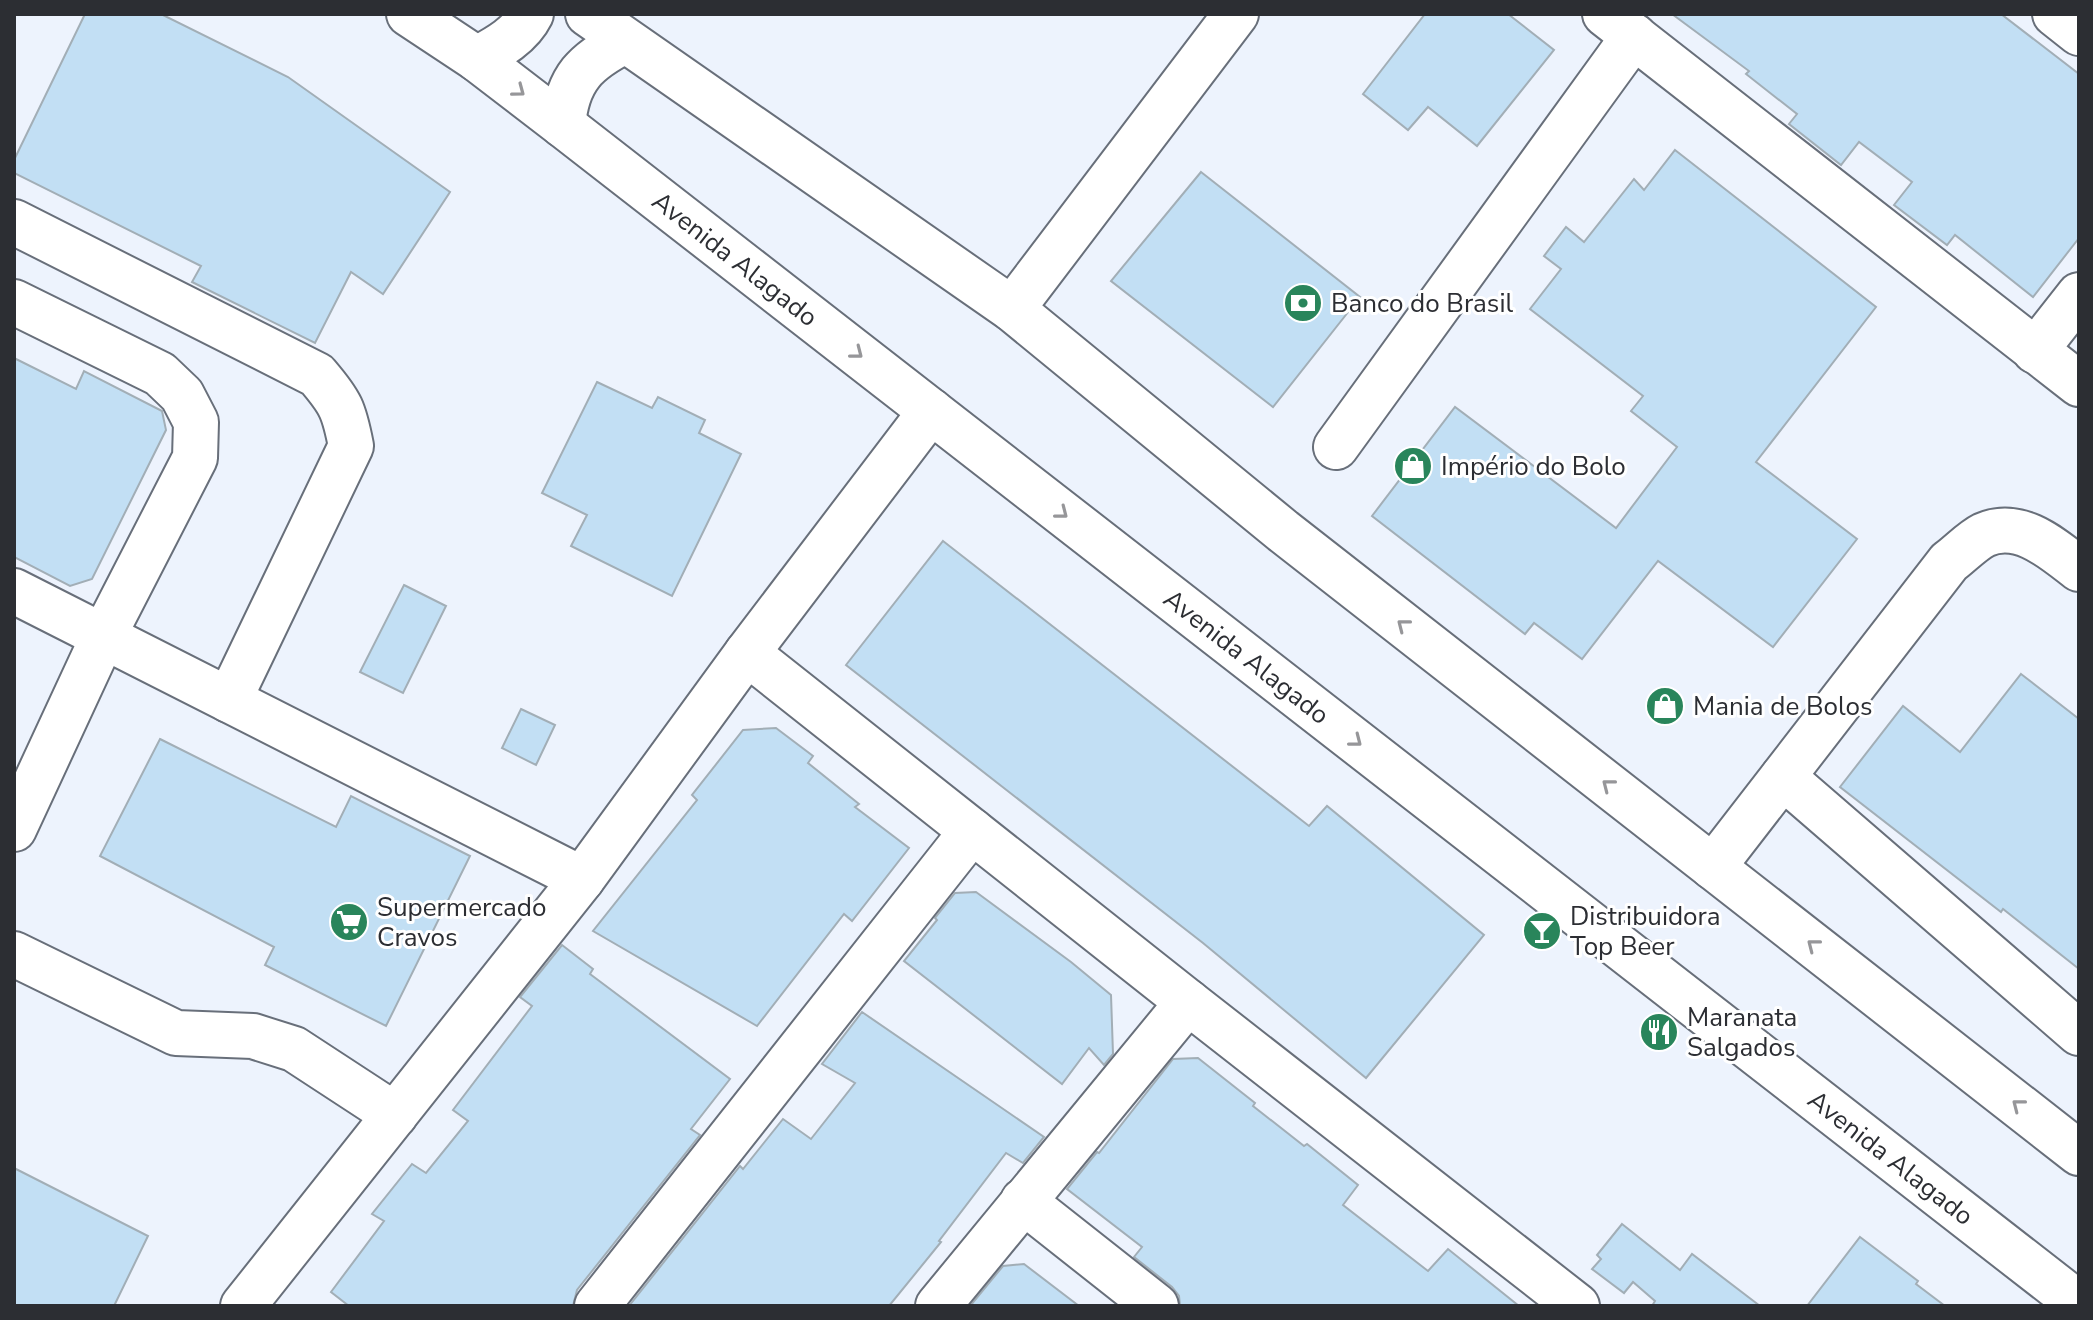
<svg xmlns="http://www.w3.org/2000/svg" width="2093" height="1320" font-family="'Nunito Sans',sans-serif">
  <rect width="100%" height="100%" fill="#edf3fd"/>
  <!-- building -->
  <g fill="#c2dff4" stroke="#a2aeb6" stroke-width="2">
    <polygon points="85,14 161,14 288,77 450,192 383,294 351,272 315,343 192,282 201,266 14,173 14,160"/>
    <polygon points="1425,14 1508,14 1554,50 1477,146 1428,107 1408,130 1363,94"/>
    <polygon points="1672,14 2001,14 2079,74 2079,238 2033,297 1955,235 1947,245 1894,205 1912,182 1859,142 1841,165 1789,124 1797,114 1746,74 1749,71"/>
    <polygon points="1675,150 1876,307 1756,462 1857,539 1773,647 1658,561 1582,659 1534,623 1525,634 1372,516 1455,407 1616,528 1677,447 1631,411 1643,396 1530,309 1561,269 1544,256 1566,227 1584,242 1634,179 1644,190"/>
    <polygon points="1201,172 1360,297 1273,407 1111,281"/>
    <polygon points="14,358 76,389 84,371 162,411 166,430 92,579 70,586 14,557"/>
    <polygon points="597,382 652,408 658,397 705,420 699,433 741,454 672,596 571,546 587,515 542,493"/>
    <polygon points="943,541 1309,826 1327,806 1484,935 1366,1078 1203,943 846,665"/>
    <polygon points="404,585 446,606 403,693 360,672"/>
    <polygon points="2021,674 2079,719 2079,969 2003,909 2001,912 1840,787 1903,706 1960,752"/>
    <polygon points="521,709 555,725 536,765 502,748"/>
    <polygon points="776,728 813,756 808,763 859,804 855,807 909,848 852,921 844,914 757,1026 593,931 697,800 692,795 743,730"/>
    <polygon points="160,739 336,827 351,796 470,856 386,1026 265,965 274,947 100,856"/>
    <polygon points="976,892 1071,962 1111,995 1113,1054 1104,1065 1089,1048 1062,1084 904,961 937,920 935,918 955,893"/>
    <polygon points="562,945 593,969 590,974 730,1079 691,1129 700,1135 577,1290 573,1306 349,1306 331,1292 384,1221 372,1214 412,1164 426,1173 468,1121 453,1110 532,1006 520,997"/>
    <polygon points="862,1012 1044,1137 1023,1163 1006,1153 939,1241 941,1242 889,1306 629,1306 740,1166 743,1169 783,1119 811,1139 855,1083 822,1064"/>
    <polygon points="1198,1058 1255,1103 1253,1106 1304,1146 1307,1144 1358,1185 1343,1205 1428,1271 1448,1249 1519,1306 1180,1306 1179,1296 1172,1287 1134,1257 1142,1247 1067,1189 1097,1152 1099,1153 1173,1059"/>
    <polygon points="14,1168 148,1236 114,1306 14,1306"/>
    <polygon points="1622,1224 1680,1270 1692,1254 1760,1306 1652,1306 1655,1301 1633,1282 1624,1293 1592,1269 1601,1259 1597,1255"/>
    <polygon points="1860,1237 1918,1281 1916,1284 1945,1306 1807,1306"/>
    <polygon points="1024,1264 1079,1306 970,1306 1003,1266"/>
  </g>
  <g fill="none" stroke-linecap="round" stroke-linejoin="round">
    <defs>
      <g id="minor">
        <polyline points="1605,14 2079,384"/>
        <polyline points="2055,14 2079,33"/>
        <path d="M14,222L317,375C341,403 344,410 351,446L229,700"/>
        <polyline points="14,302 160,374 182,395 196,422 195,458 103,637 14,829"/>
        <polyline points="1012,309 1236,14"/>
        <polyline points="2035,351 2079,295"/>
        <polyline points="1336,447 1634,36"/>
        <polyline points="14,591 582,879"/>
        <polyline points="747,653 1188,1002 1577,1306"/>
        <polyline points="1783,777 2079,1033"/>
        <path d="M1713,867L1949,562C1960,554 1972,541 1984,535C2020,519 2053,549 2079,569"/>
        <polyline points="14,954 176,1033 253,1036 294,1049 395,1115"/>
        <polyline points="1023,1201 1156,1306"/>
        <polyline points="243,1306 582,879 747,653 931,411"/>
        <polyline points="597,1306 972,831"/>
        <polyline points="938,1306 1188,1002"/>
      </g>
      <g id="major">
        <path id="s1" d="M409,14L477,59L563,125L2079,1304"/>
        <polyline points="588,14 1012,309 1283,531 2079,1153"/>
        <path d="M477,59C497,48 520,36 531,14"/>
        <path d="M563,125C567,78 586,61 625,41"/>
      </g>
    </defs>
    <!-- minor casing -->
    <use href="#minor" stroke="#686f7a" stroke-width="48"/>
    <!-- major casing -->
    <use href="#major" stroke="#686f7a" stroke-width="48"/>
    <!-- minor -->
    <use href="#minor" stroke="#fff" stroke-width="44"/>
    <!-- major -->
    <use href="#major" stroke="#fff" stroke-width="44"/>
  </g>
  <!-- one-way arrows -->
  <defs><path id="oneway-chevron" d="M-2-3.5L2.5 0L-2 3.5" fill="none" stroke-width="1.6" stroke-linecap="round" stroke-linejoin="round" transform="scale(2)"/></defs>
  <g stroke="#969699">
    <use href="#oneway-chevron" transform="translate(519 91) rotate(37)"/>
    <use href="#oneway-chevron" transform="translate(857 353) rotate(38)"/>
    <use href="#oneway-chevron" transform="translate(1062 513) rotate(38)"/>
    <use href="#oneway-chevron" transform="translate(1403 625) rotate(-142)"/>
    <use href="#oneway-chevron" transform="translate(1356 741) rotate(38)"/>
    <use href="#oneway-chevron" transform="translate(1608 785) rotate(-142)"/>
    <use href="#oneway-chevron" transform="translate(1813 945) rotate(-142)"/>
    <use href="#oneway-chevron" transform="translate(2018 1105) rotate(-142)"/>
  </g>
  <!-- icons -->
  <defs>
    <symbol id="bank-disc" viewBox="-11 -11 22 22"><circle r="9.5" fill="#29855b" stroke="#fff"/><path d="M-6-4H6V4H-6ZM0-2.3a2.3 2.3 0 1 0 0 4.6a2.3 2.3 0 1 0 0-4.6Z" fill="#fff"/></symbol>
    <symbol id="shop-disc" viewBox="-11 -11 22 22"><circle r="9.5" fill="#29855b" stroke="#fff"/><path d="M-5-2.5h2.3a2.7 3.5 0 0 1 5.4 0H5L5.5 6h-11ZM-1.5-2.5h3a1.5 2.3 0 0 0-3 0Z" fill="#fff"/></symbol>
    <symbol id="supermarket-disc" viewBox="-11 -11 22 22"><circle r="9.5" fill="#29855b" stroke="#fff"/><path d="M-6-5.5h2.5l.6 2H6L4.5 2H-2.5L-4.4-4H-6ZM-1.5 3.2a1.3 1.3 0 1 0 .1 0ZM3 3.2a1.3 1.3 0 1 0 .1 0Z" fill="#fff"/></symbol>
    <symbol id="bar-disc" viewBox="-11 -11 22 22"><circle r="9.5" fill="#29855b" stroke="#fff"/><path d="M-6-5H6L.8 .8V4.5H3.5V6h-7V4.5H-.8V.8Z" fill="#fff"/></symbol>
    <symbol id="restaurant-disc" viewBox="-11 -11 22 22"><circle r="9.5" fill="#29855b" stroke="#fff"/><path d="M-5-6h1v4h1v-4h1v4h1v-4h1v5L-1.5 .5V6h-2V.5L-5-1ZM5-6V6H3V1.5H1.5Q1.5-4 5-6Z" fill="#fff"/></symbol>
  </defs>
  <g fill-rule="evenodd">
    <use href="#bank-disc" x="1281" y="281" width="44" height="44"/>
    <use href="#shop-disc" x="1391" y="444" width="44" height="44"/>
    <use href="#shop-disc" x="1643" y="684" width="44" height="44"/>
    <use href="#supermarket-disc" x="327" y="900" width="44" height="44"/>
    <use href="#bar-disc" x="1520" y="909" width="44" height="44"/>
    <use href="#restaurant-disc" x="1637" y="1010" width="44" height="44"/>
  </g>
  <g text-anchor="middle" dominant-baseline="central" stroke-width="6" stroke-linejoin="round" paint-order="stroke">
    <!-- street labels -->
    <g font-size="26" fill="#2c2e33" stroke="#fff">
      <text stroke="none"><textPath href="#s1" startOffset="408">Avenida Alagado</textPath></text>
      <text stroke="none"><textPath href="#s1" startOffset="1056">Avenida Alagado</textPath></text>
      <text stroke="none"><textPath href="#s1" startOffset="1872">Avenida Alagado</textPath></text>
    </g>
    <!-- poi labels -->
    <g font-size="26" fill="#2c2e33" stroke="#fff" text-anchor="start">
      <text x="1331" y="303">Banco do Brasil</text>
      <text x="1441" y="466">Império do Bolo</text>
      <text x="1693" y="706">Mania de Bolos</text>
      <text x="377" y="907">Supermercado<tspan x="377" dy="30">Cravos</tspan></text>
      <text x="1570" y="916">Distribuidora<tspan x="1570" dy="30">Top Beer</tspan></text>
      <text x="1687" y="1017">Maranata<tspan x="1687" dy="30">Salgados</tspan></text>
    </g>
  </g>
  <!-- border -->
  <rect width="2093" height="1320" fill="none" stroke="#2c2e33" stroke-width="32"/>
</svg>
